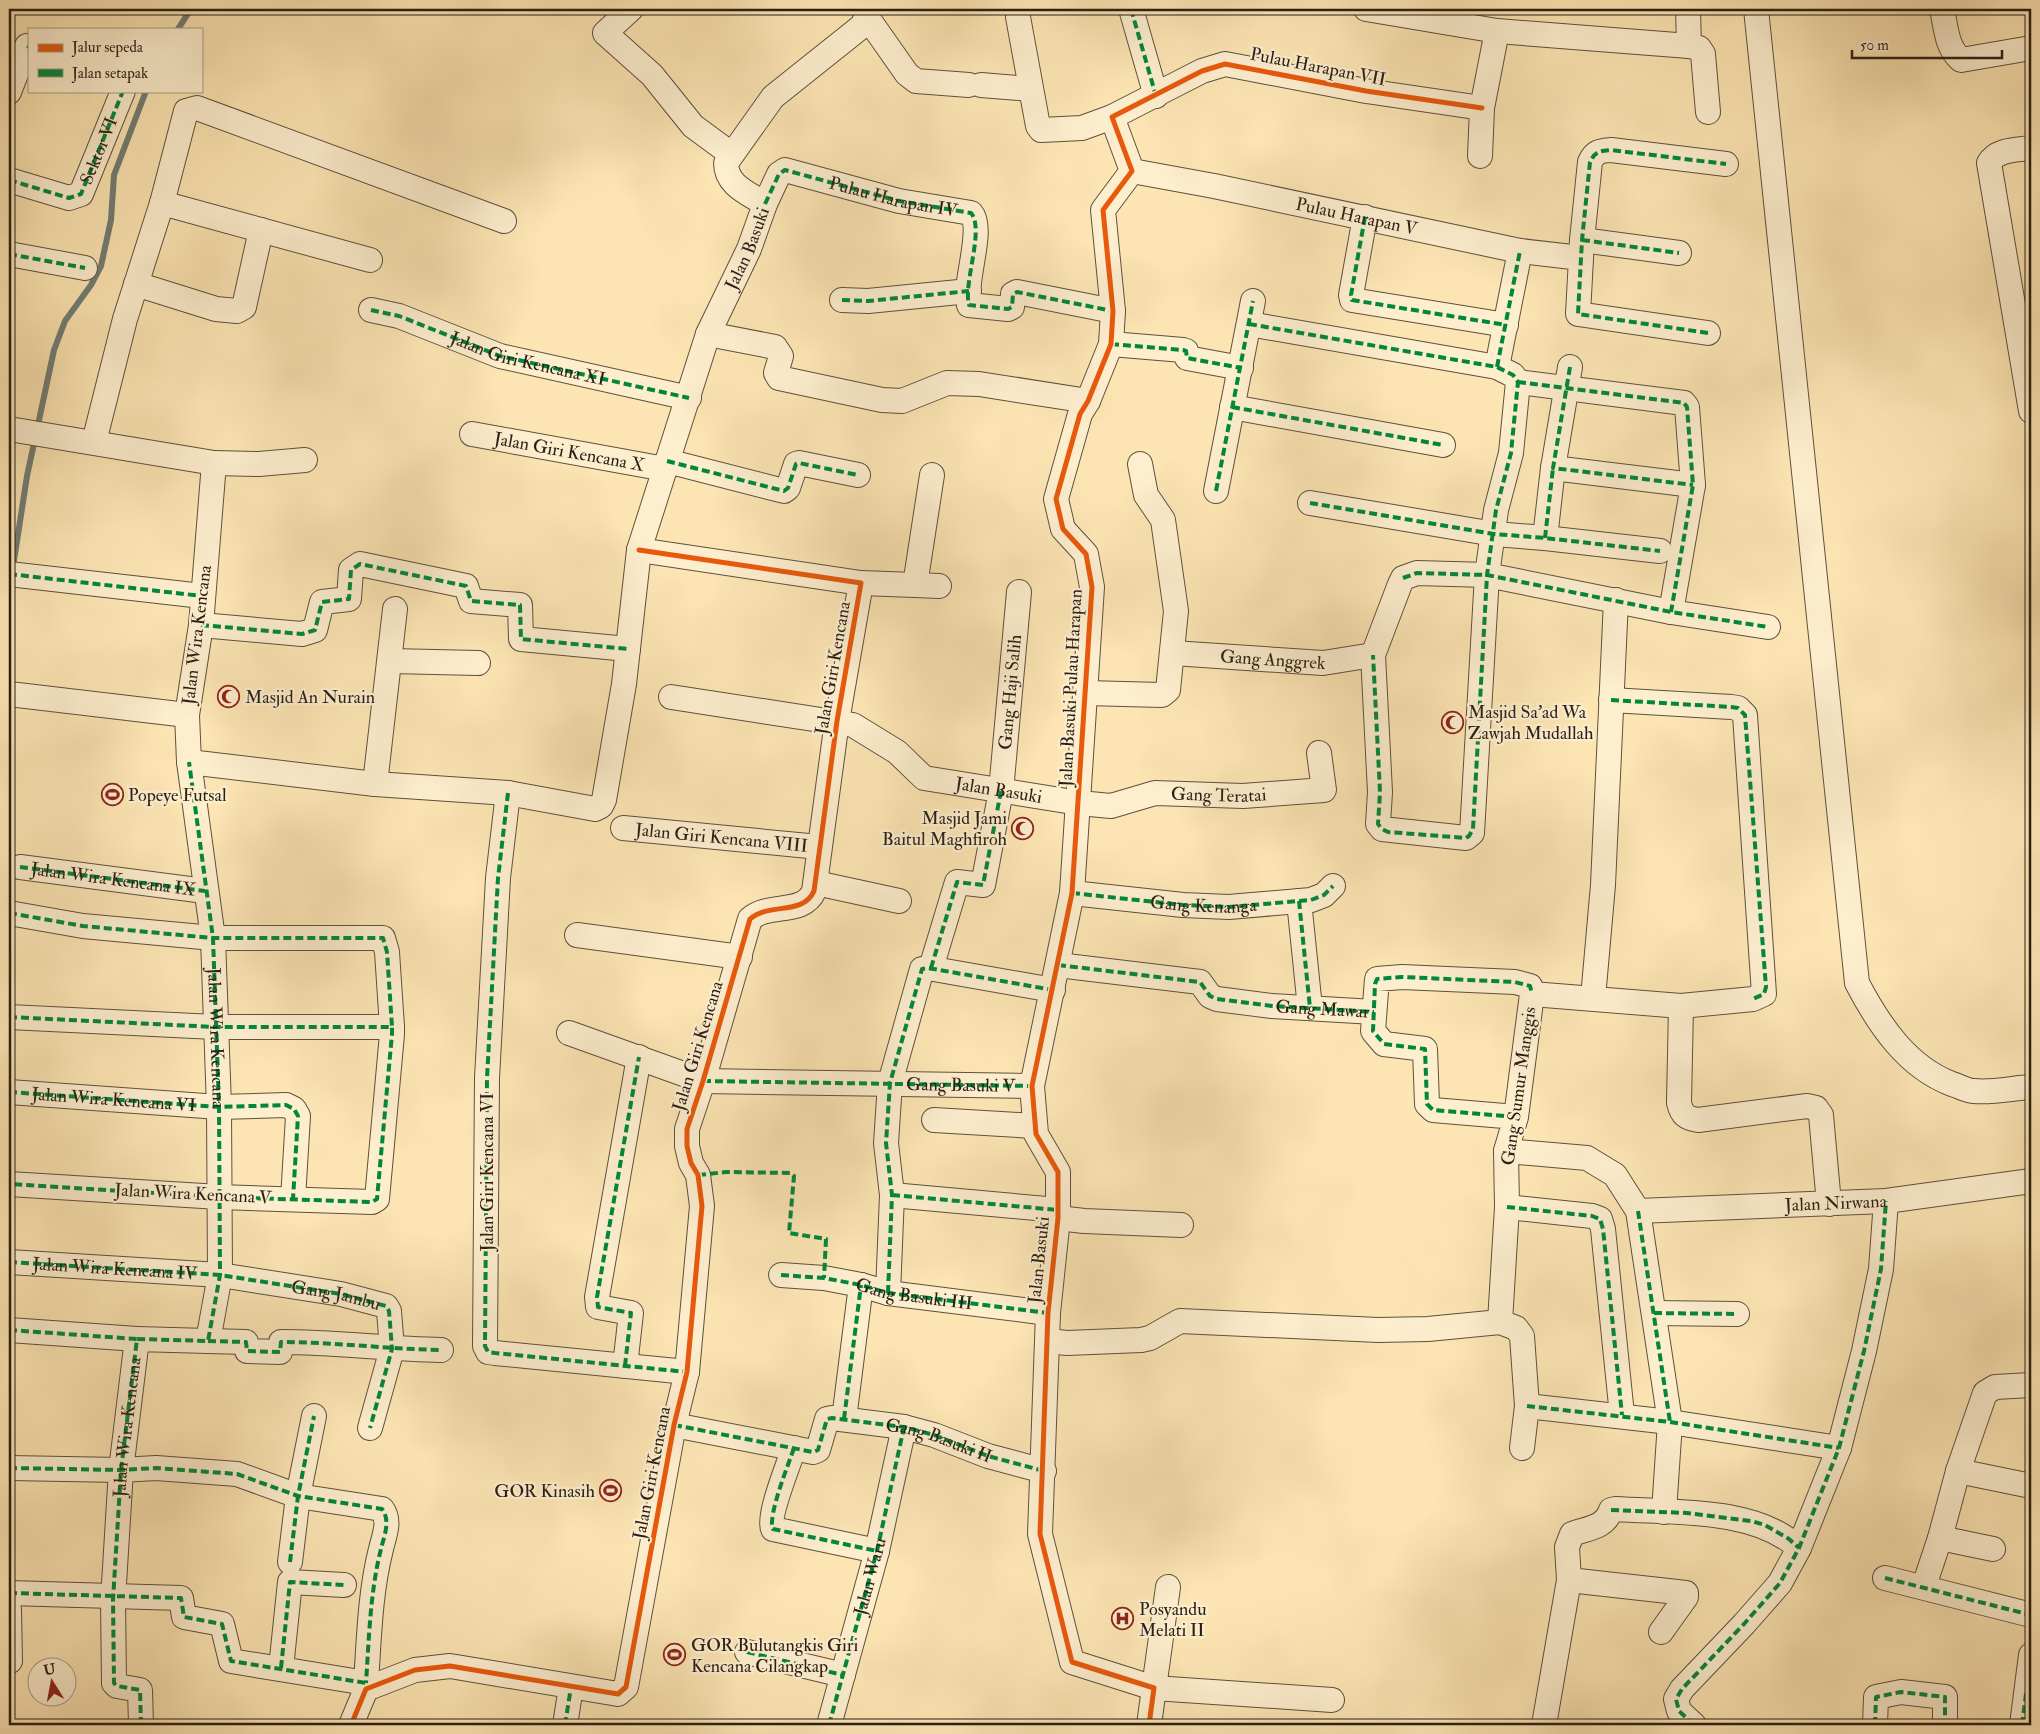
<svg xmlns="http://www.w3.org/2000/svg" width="2040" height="1734" font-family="'IM FELL Double Pica',serif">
  <rect width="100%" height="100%" fill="#fce5b3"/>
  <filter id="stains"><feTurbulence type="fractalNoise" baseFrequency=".004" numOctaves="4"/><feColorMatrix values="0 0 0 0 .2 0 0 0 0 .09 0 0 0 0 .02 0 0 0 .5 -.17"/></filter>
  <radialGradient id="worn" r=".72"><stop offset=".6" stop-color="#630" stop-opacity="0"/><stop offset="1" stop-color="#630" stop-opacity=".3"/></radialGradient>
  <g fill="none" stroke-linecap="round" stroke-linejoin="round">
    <!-- stream -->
    <g stroke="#717e75" stroke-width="6">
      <polyline points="178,29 191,9"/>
      <polyline points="9,593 27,476 54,350 65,321 91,285 101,266 111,220 114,175 146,91"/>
    </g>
    <defs>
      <g id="minor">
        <polyline points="631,9 605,33 652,75 693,126 731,154"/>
        <polyline points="1131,9 1156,96"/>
        <polyline points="1366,9 1497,31 1689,46 1688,9"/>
        <path d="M1756,9L1857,983C1879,1025 1907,1067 1952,1084C1959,1086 1967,1091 1974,1091C1992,1093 2013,1088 2031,1087"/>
        <path d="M1942,9C1946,27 1946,47 1961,60L2031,48"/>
        <polyline points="867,17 907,74 916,81 969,85"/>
        <polyline points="1018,17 1038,126 1041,130 1082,128 1112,117"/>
        <polyline points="1689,46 1699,48 1703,54 1708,112"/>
        <polyline points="981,85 1031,89"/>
        <polyline points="9,92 27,46"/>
        <path d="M2031,148C2017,150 1997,149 1989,163L2031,411"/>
        <polyline points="1480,156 1482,108 1497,31"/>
        <path id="s1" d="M1132,171L1214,186L1520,251L1581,258"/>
        <path id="s2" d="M9,180L69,198L81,194L123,91"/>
        <polyline points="162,203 370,260"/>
        <path d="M765,204L779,174L785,170L899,201L971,213C985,229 963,283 969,305L1008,309L1012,307L1013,294L1017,292L1113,311"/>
        <polyline points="1365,217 1351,295 1352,300 1506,325"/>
        <polyline points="1582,240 1679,253"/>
        <polyline points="9,254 85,268"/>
        <polyline points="136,284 216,309 237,311 244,307 261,230"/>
        <polyline points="842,300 868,301 969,291"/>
        <polyline points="371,310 399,316 500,356 689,398"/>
        <polyline points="1249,324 1497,367 1513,375 1518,382 1511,453 1496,510 1487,575 1472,833 1466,838 1382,829 1378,824 1380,792 1373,655 1400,584 1403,578 1417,573 1487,575 1671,612 1768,627"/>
        <path d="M1708,333L1578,314L1582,240L1590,162C1595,151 1600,151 1611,150L1726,164"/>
        <polyline points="708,334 775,347 781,356 776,373 779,378 882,400 902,401 947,383 979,384 1088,401"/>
        <polyline points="1111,344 1183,350 1186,351 1187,358 1241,368"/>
        <polyline points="1497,367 1520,251"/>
        <polyline points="1570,367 1553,468 1693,485"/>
        <polyline points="1518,382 1684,403 1687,407 1693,485 1671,612"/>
        <polyline points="1232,407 1443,445"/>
        <path id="s3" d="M9,429L214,463L201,625L187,715L189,762L213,938L219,1107L220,1275L208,1341L137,1339L121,1470L113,1600L114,1683L117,1686L140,1690L141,1725"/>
        <path id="s4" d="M472,434L665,469"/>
        <polyline points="94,442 125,319 162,203 186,111 197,108 504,221"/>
        <polyline points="667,461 784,491 788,488 796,464 799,463 858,475"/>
        <polyline points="214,463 259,464 305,460"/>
        <polyline points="1216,491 1253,301"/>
        <polyline points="1310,503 1494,534 1545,538 1660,551"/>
        <polyline points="1545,538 1553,468"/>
        <polyline points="9,574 202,596"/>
        <polyline points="861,583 915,585 932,475"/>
        <polyline points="915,585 939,586"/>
        <polyline points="201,625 302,634 315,630 322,602 349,599 351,570 360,564 466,586 471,601 520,605 521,639 628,649"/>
        <path id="s5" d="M1173,653L1323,663L1373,655"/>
        <polyline points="390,661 478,663"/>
        <polyline points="1085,693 1162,695 1168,690 1176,611 1163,520 1146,495 1140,464"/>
        <polyline points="9,694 187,715"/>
        <path id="s6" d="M671,697L853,725L897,752L924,778L1079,803L1111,806L1155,793L1243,796L1324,790L1319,753"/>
        <path id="s7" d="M189,762L375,784L508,793L595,809L601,806L604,800L624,684L639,550L708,334L749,249L765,204C748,193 726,185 726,163L773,97L862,26L870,9"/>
        <polyline points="375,784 395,609"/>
        <polyline points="508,793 498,878 487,1078 485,1346 488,1352 495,1353 687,1372"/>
        <path id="s8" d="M623,828L819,847"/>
        <polyline points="20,867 205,891"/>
        <polyline points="816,883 899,901"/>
        <polyline points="1072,893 1183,905 1229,907 1311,900 1324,895 1333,886"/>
        <polyline points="1299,901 1310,1008"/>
        <polyline points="9,913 83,926 213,938 383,938 387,952 392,1027"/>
        <polyline points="577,935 740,957"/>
        <polyline points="1058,965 1200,982 1210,996 1217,999 1272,1006 1374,1012"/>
        <path id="s9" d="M931,968L957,882L983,885L1001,791L1019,592"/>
        <polyline points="1532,994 1681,1006 1753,999 1764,994 1745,715 1738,708 1731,707 1611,700"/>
        <polyline points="1593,998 1603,885 1616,600"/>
        <path d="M1681,1006L1679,1103C1682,1115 1686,1118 1698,1120L1807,1106L1816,1108L1821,1115L1829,1204"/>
        <polyline points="9,1017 215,1027 392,1027 392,1034 377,1199 372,1202 219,1197 9,1184"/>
        <path id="s10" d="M569,1033L703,1081L1032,1086"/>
        <polyline points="9,1092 219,1107 286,1105 294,1109 298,1116 293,1199"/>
        <polyline points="1516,1117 1433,1110 1427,1104 1425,1049 1384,1044 1373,1031 1377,979 1402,977 1515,982 1530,986 1532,994 1516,1117 1506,1151 1507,1207 1500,1322 1516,1328 1522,1336 1527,1406 1522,1448"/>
        <polyline points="934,1120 1035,1126"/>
        <polyline points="1506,1151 1587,1158 1615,1175 1638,1211 1670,1422 1664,1512"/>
        <polyline points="892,1195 1058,1210"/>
        <polyline points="1507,1207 1592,1216 1600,1219 1603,1229 1622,1415"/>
        <path id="s11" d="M1638,1211L1886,1201L2031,1181"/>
        <polyline points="1058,1218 1084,1221 1181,1225"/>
        <path id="s12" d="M9,1262L220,1275L341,1294L386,1306L389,1311L392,1349L370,1428"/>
        <path id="s13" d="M781,1275L824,1278L861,1285L888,1293L1048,1313"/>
        <polyline points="888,1293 892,1195 886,1143 890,1083 922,969 928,968 1053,990"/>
        <polyline points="1654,1313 1737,1314"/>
        <polyline points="9,1330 137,1339"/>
        <path d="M208,1341L246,1342L247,1351L280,1352L281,1342C334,1342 387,1349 441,1350"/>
        <polyline points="1048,1341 1067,1343 1141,1340 1150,1338 1180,1321 1378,1330 1428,1329 1500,1322"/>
        <polyline points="625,1366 631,1313 598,1307 597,1297 639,1057"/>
        <polyline points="1527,1406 1670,1422 1839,1448"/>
        <polyline points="844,1419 861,1285"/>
        <path id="s14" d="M674,1425L813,1452L818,1450L827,1419L832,1418L904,1427L934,1435L988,1456L1044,1471"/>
        <path d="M794,1448C789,1463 767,1517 773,1529L877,1551"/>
        <path d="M9,1468L121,1470L156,1468L237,1474L298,1496L382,1509C391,1521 384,1536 381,1549C370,1592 369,1639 366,1683"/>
        <polyline points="1958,1471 2031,1486"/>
        <polyline points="1940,1538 1993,1549"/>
        <polyline points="290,1562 298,1496 314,1416"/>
        <polyline points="1885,1578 2031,1615"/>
        <polyline points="1569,1580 1686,1593 1686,1597 1661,1632"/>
        <polyline points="1924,1586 1940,1538 1958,1471 1985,1393 1995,1387 2031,1385"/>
        <polyline points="1168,1587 1154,1688 1332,1700"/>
        <polyline points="9,1593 181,1598 184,1617 222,1624 231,1661 366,1683 366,1689"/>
        <polyline points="9,1609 10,1661"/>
        <polyline points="747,1652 843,1675"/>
        <polyline points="281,1668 290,1582 344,1585"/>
        <path d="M351,1725L366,1689L415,1670L450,1666L618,1694L626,1687L674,1425L687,1372L702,1206L698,1175L691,1163L687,1146V1129L703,1081L750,919C769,902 803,916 814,891L837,721L861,583L639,550"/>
        <polyline points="565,1725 571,1687"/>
        <polyline points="829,1725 877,1551 904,1427"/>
        <polyline points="1149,1725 1154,1688 1072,1662 1040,1534 1048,1313 1058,1218 1058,1172 1036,1134 1032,1086 1072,893 1092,587 1086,554 1063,529 1056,499 1080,414 1088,401 1111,344 1113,311 1103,210 1132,171 1112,117 1202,71 1225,64 1366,91 1482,108"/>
        <path d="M1544,1725L1569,1580L1567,1547L1572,1534C1588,1528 1605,1528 1611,1510L1615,1509C1673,1513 1754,1507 1799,1548"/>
        <polyline points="1694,1725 1679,1711 1676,1699 1682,1689 1744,1624 1780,1583 1799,1548 1839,1448 1864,1351 1881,1269 1886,1201"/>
        <polyline points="1875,1725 1876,1697 1901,1692 1945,1697 1945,1725"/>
        <polyline points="2022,1725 2031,1655"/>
      </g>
    </defs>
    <!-- minor casing -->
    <use href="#minor" stroke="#5e503d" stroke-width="26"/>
    <!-- minor -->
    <use href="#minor" stroke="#fdeece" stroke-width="24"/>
    <!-- quiet -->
    <g stroke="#00873e" stroke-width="4" stroke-dasharray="8 4" stroke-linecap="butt">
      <polyline points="1131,9 1156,96"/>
      <polyline points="27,46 29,47"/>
      <polyline points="9,180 69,198 81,194 123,91"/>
      <path id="s15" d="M765,204L779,174L785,170L899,201L971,213C985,229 963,283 969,305L1008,309L1012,307L1013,294L1017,292L1113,311"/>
      <polyline points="1365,217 1351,295 1352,300 1506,325"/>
      <polyline points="1582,240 1679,253"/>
      <polyline points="9,254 85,268"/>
      <polyline points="842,300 868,301 969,291"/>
      <path id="s16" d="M371,310L399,316L500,356L689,398"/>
      <polyline points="1249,324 1497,367 1513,375 1518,382 1511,453 1496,510 1487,575 1473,829 1469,836 1466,838 1388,832 1382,829 1378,824 1380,792 1373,655"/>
      <path d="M1708,333L1578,314L1582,240L1590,162C1595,151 1600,151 1611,150L1726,164"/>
      <polyline points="1111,344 1183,350 1186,351 1187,358 1241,368"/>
      <polyline points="1497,367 1520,251"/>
      <polyline points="1570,367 1553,468 1693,485"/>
      <polyline points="1518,382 1684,403 1687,407 1693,485 1671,612"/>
      <polyline points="1232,407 1443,445"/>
      <polyline points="667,461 784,491 788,488 796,464 799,463 858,475"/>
      <polyline points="1216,491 1253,301"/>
      <polyline points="1310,503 1494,534 1545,538 1660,551"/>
      <polyline points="1545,538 1553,468"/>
      <polyline points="9,574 202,596"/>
      <polyline points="1403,578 1417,573 1487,575 1671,612 1768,627"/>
      <polyline points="201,625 302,634 315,630 322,602 349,599 351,570 360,564 466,586 471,601 520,605 521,639 628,649"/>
      <polyline points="1611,700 1731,707 1738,708 1745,715 1766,987 1764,994 1753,999"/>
      <polyline points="508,793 498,878 487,1078 485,1346 488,1352 495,1353 687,1372"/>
      <path id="s17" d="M20,867L205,891"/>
      <path id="s18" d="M1072,893L1183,905L1229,907L1311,900L1324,895L1333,886"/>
      <polyline points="1299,901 1310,1008"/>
      <polyline points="9,913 83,926 213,938 383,938 387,952 392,1027"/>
      <path id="s19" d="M1058,965L1200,982L1210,996L1217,999L1272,1006L1374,1012"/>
      <polyline points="931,968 957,882 983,885 1001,791"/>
      <polyline points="9,1017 215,1027 392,1027 392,1034 377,1199 372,1202 219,1197 9,1184"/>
      <polyline points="703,1081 1032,1086"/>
      <path id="s20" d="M9,1092L219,1107L286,1105L294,1109L298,1116L293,1199"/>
      <polyline points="1516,1117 1433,1110 1427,1104 1425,1049 1384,1044 1373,1031 1375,984 1377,979 1402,977 1515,982 1530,986 1532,994"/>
      <polyline points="698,1175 726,1172 791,1173 794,1176 789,1233 826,1239 824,1278"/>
      <polyline points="892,1195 1058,1210"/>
      <polyline points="1507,1207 1592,1216 1600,1219 1603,1229 1622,1415"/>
      <polyline points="1638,1211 1670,1422"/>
      <polyline points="9,1262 220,1275 341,1294 386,1306 389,1311 392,1349 370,1428"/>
      <polyline points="781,1275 824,1278 861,1285 888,1293 1048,1313"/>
      <polyline points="888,1293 892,1195 886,1143 890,1083 922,969 928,968 1053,990"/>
      <polyline points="1654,1313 1737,1314"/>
      <polyline points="9,1330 137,1339"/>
      <path d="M208,1341L246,1342L247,1351L280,1352L281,1342C334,1342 387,1349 441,1350"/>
      <polyline points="625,1366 631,1313 598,1307 597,1297 639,1057"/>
      <polyline points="1527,1406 1670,1422 1839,1448"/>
      <polyline points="844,1419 861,1285"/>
      <polyline points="674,1425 813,1452 818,1450 827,1419 832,1418 904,1427 934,1435 988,1456 1044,1471"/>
      <path d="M794,1448C789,1463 767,1517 773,1529L877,1551"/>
      <path d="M9,1468L121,1470L156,1468L237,1474L298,1496L382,1509C391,1521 384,1536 381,1549C370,1592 369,1639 366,1683"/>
      <polyline points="1611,1510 1687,1513 1751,1521 1765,1525 1789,1539 1799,1548"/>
      <polyline points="290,1562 298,1496 314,1416"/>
      <polyline points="1885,1578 2031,1615"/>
      <polyline points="9,1593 181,1598 184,1617 222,1624 231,1661 366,1683 366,1689"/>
      <polyline points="9,1609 10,1661"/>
      <polyline points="747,1652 843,1675"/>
      <polyline points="281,1668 290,1582 344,1585"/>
      <path id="s21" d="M141,1725L140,1690L117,1686L114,1683L113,1600L121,1470L137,1339L208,1341L220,1275L219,1107L213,938L189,762"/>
      <polyline points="565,1725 571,1687"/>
      <path id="s22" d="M829,1725L877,1551L904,1427"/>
      <polyline points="1694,1725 1679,1711 1676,1699 1682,1689 1744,1624 1780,1583 1799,1548 1839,1448 1864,1351 1881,1269 1886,1201"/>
      <polyline points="1875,1725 1876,1697 1901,1692 1945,1697 1945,1725"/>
      <polyline points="2022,1725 2031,1655"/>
    </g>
    <defs>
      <g id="cycleway">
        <path d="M351,1725L366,1689L415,1670L450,1666L618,1694L626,1687L674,1425L687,1372L702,1206L698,1175L691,1163L687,1146V1129L703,1081L750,919C769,902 803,916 814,891L837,721L861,583L639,550"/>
        <polyline points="1149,1725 1154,1688 1072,1662 1040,1534 1048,1313 1058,1218 1058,1172 1036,1134 1032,1086 1072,893 1092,587 1086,554 1063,529 1056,499 1080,414 1088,401 1111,344 1113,311 1103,210 1132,171 1112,117 1202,71 1225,64 1366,91 1482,108"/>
      </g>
    </defs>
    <!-- cycleway casing -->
    <use href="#cycleway" stroke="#fdeece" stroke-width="8"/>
    <!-- cycleway -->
    <use href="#cycleway" stroke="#e8590c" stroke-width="5"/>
  </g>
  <!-- icons -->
  <defs>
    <symbol id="mosque-ring" viewBox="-11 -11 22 22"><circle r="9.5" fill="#fdeece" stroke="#8f2418" stroke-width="1.5"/><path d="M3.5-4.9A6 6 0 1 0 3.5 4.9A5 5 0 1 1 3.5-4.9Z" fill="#8f2418"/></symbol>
    <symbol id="stadium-ring" viewBox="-11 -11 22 22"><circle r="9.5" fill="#fdeece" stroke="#8f2418" stroke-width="1.5"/><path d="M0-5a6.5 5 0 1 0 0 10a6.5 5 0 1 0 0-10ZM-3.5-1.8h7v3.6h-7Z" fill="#8f2418"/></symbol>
    <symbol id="hospital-ring" viewBox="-11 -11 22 22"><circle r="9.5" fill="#fdeece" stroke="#8f2418" stroke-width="1.5"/><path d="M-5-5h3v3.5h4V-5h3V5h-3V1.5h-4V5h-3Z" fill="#8f2418"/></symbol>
  </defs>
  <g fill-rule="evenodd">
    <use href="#mosque-ring" x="216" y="684" width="25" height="25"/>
    <use href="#mosque-ring" x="1440" y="710" width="25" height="25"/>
    <use href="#stadium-ring" x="100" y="782" width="25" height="25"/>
    <use href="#mosque-ring" x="1010" y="816" width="25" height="25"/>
    <use href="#stadium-ring" x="598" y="1478" width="25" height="25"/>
    <use href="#hospital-ring" x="1110" y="1606" width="25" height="25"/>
    <use href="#stadium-ring" x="662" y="1642" width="25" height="25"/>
  </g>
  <g text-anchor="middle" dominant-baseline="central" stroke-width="4.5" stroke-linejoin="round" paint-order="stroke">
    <!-- street labels -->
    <g font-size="18" fill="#291f16" stroke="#fdeece">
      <text transform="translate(1318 67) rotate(11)">Pulau Harapan VII</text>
      <text stroke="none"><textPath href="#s2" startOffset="122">Sektor VI</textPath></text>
      <text stroke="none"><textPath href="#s15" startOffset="152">Pulau Harapan IV</textPath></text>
      <text stroke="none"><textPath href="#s1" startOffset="229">Pulau Harapan V</textPath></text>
      <text stroke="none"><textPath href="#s7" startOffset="996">Jalan Basuki</textPath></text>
      <text stroke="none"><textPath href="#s16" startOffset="165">Jalan Giri Kencana XI</textPath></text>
      <text stroke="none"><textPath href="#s4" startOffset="99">Jalan Giri Kencana X</textPath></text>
      <text transform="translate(197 635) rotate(-83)">Jalan Wira Kencana</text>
      <text stroke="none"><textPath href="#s5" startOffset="100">Gang Anggrek</textPath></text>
      <text transform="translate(833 668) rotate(-80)">Jalan Giri Kencana</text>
      <text transform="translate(1071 688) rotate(-87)">Jalan Basuki Pulau Harapan</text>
      <text stroke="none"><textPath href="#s9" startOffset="311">Gang Haji Salih</textPath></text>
      <text stroke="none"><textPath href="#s6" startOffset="349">Jalan Basuki</textPath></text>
      <text stroke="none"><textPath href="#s6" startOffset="572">Gang Teratai</textPath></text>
      <text stroke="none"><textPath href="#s8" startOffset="99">Jalan Giri Kencana VIII</textPath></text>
      <text stroke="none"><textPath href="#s17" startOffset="94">Jalan Wira Kencana IX</textPath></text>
      <text stroke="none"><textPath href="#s18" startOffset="132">Gang Kenanga</textPath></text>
      <text stroke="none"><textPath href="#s19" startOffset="274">Gang Mawar</textPath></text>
      <text stroke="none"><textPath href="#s3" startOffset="786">Jalan Wira Kencana</textPath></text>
      <text transform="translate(698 1046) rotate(-73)">Jalan Giri Kencana</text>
      <text stroke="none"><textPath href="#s10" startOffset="400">Gang Basuki V</textPath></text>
      <text transform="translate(1519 1086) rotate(-82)">Gang Sumur Manggis</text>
      <text stroke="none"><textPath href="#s20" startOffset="105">Jalan Wira Kencana VI</textPath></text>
      <text transform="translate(487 1172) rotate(-90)">Jalan Giri Kencana VI</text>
      <text transform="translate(193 1194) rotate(3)">Jalan Wira Kencana V</text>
      <text stroke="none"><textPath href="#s11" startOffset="198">Jalan Nirwana</textPath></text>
      <text transform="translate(1039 1260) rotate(-84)">Jalan Basuki</text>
      <text stroke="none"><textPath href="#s12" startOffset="106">Jalan Wira Kencana IV</textPath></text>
      <text stroke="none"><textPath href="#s13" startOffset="135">Gang Basuki III</textPath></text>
      <text stroke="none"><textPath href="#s12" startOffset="329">Gang Jambu</textPath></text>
      <text stroke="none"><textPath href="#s21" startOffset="319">Jalan Wira Kencana</textPath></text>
      <text stroke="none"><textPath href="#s14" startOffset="294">Gang Basuki II</textPath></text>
      <text transform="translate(652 1473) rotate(-79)">Jalan Giri Kencana</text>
      <text stroke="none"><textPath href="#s22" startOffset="154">Jalan Waru</textPath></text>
    </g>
    <!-- poi labels -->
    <g font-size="18" fill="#291f16" stroke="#fdeece" text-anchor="start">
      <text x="245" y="697">Masjid An Nurain</text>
      <text x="1468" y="712">Masjid Sa'ad Wa<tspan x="1468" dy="21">Zawjah Mudallah</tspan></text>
      <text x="128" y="795">Popeye Futsal</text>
      <text x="1007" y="818" text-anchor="end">Masjid Jami<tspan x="1007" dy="21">Baitul Maghfiroh</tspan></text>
      <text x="595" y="1491" text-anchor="end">GOR Kinasih</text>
      <text x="1139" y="1609">Posyandu<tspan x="1139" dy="21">Melati II</tspan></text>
      <text x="691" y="1645">GOR Bulutangkis Giri<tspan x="691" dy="21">Kencana Cilangkap</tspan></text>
    </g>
  </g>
  <!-- margin -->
  <rect width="2040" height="1734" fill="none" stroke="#fce5b3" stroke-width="30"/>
  <rect x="10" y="10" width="2020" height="1714" fill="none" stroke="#291f16" stroke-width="2.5"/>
  <rect x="15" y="15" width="2010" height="1704" fill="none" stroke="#291f16"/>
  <!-- legend -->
  <rect x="28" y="28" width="175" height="65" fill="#fdeece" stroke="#a89b84"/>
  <rect x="38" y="44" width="25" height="8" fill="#e8590c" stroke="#a89b84"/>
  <text x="72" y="52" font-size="15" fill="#291f16">Jalur sepeda</text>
  <rect x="38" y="69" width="25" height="8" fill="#00873e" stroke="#a89b84"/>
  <text x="72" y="78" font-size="15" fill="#291f16">Jalan setapak</text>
  <!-- north arrow -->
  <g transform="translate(52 1682) rotate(349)"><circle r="24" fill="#fdeece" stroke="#a89b84"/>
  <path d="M0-4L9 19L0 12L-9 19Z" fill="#8f2418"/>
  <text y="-8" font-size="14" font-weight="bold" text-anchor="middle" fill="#291f16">U</text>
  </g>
  <!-- scale -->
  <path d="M1852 50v8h150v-8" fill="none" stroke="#291f16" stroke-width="2.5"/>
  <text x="1860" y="50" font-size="15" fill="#291f16" stroke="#fdeece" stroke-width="4" paint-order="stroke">50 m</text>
  <rect width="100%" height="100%" filter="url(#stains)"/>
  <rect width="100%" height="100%" fill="url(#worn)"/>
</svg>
